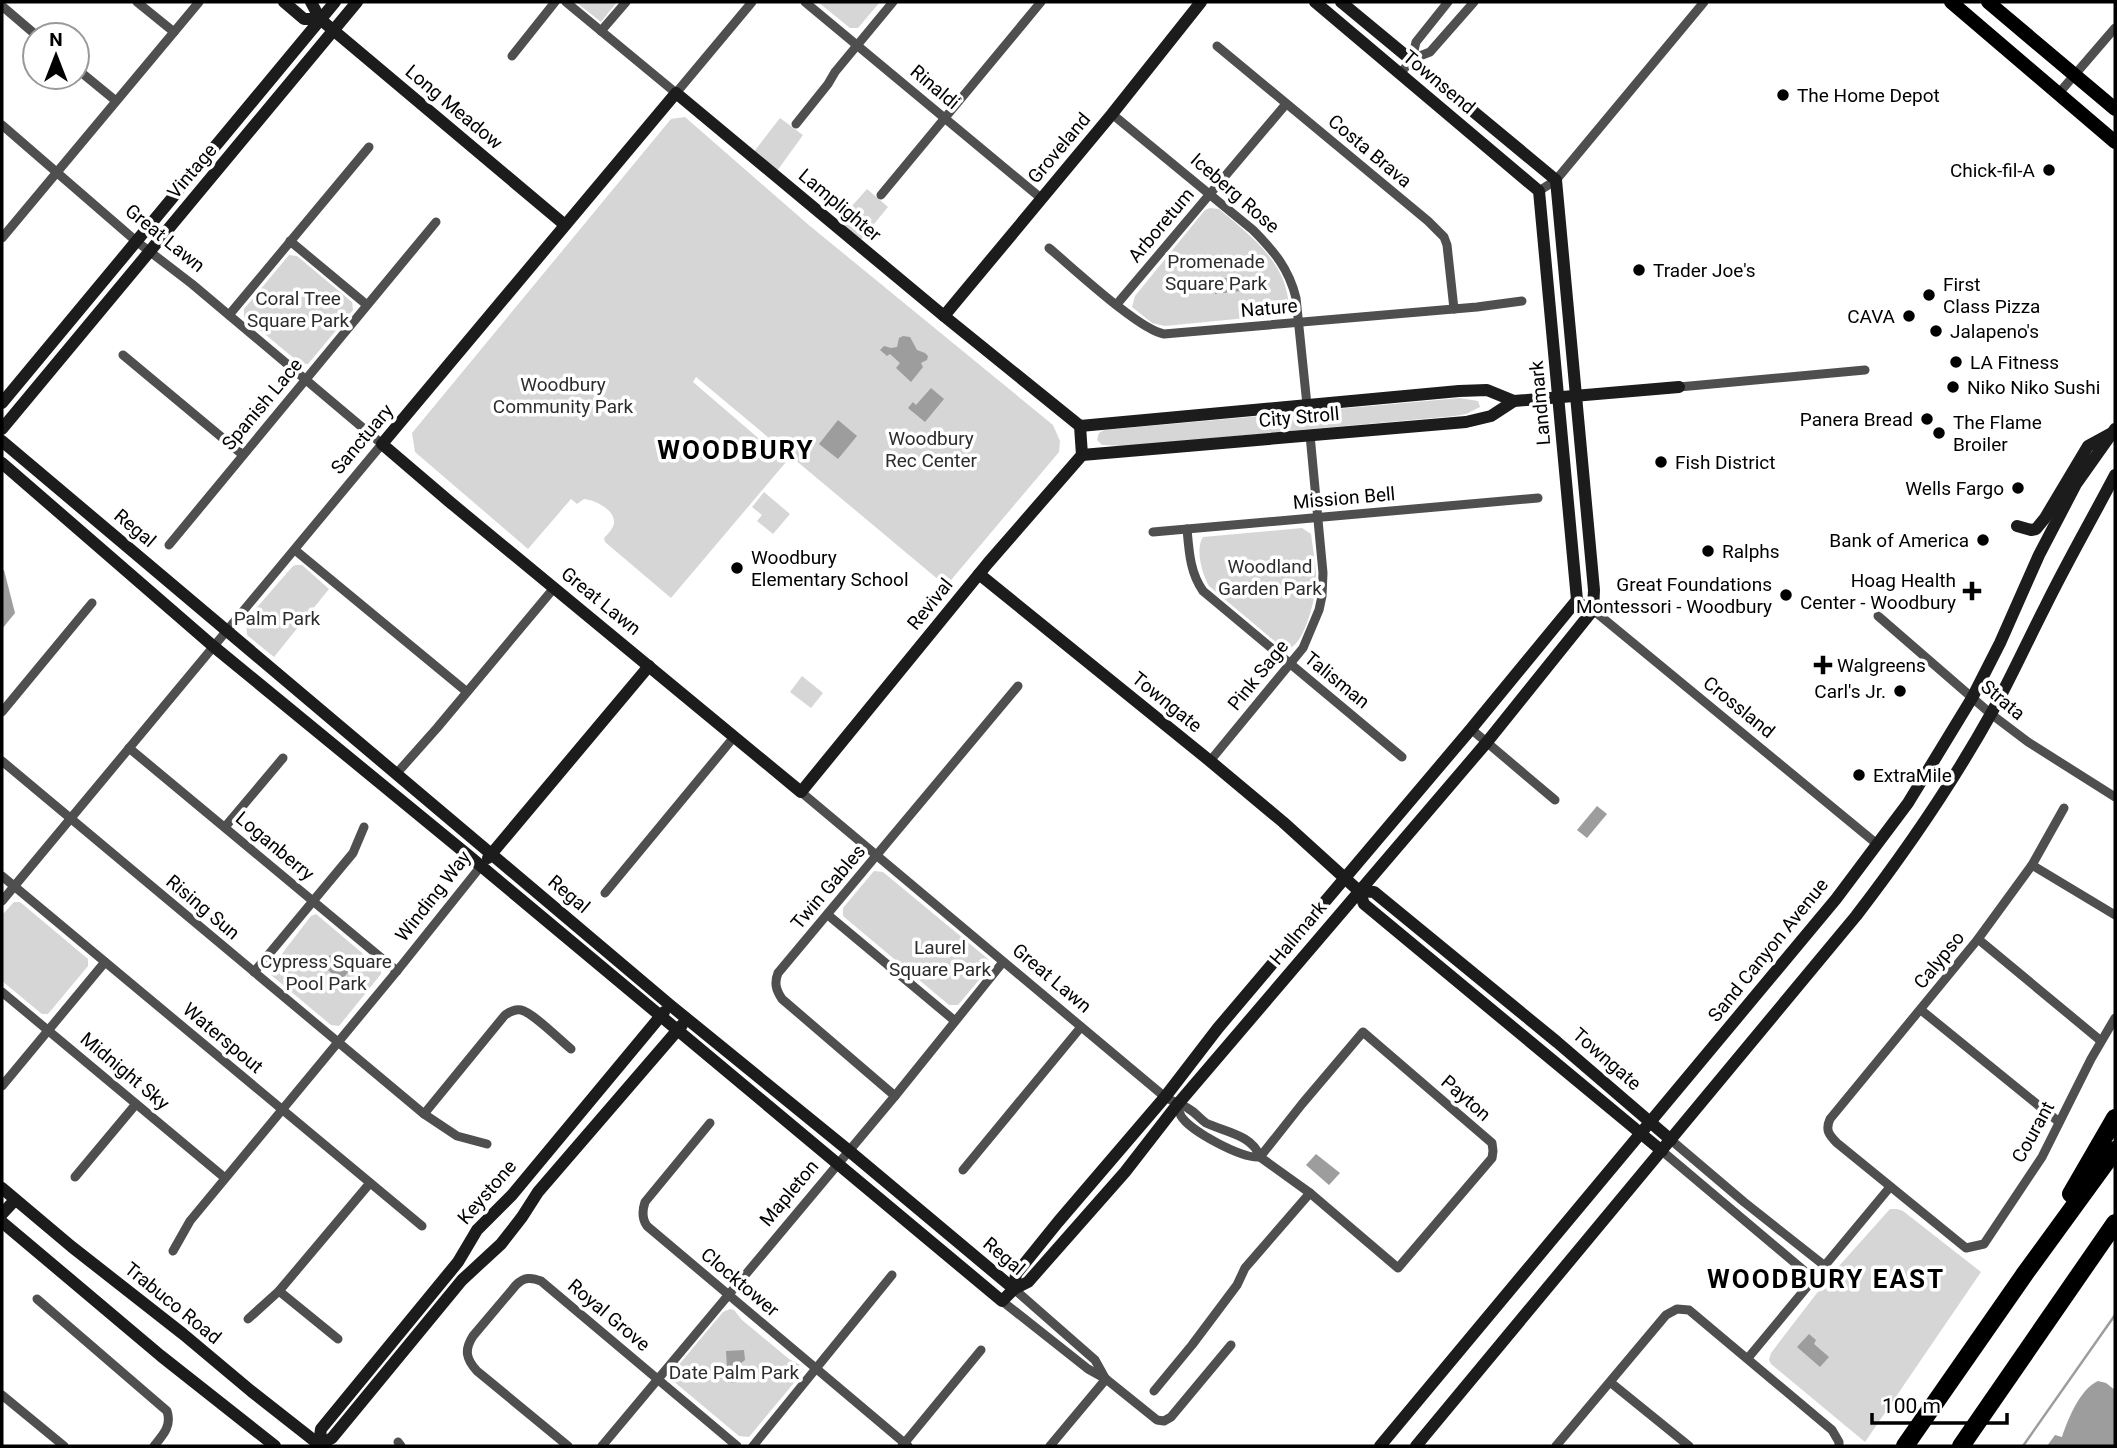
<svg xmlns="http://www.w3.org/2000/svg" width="2117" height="1448" font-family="Roboto,sans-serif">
  <rect width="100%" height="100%" fill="#fff"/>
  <!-- green -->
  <g fill="#d6d6d6">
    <polygon points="576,2 617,2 601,22"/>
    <polygon points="818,2 880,2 858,28 850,28"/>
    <path d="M685,117L810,226L1053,425L1060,441L1059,452L946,586L696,377L693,382L786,462L671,598L605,542L604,538C608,534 613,529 614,523C615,509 594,500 584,499L577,504L571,499L528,549L415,452L412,433L671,119Z"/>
    <polygon points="780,118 803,135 777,171 753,153"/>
    <polygon points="867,189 888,207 860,241 837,223"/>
    <path d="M1210,208L1219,209C1248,234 1282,258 1288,298C1289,305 1290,308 1288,314L1165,326L1152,323L1132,307L1135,296L1205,210Z"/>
    <polygon points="289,255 297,256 352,302 353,310 308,364 301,364 244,317 244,309"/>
    <polygon points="1460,398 1478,401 1480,407 1466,414 1455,416 1126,446 1102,445 1097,440 1099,433 1104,430"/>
    <polygon points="764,492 790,514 773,534 757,521 762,515 752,507"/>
    <path d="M1302,528L1311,534C1313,550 1317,568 1316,584C1315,600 1303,652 1284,649L1209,586C1202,574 1195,549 1203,537Z"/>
    <polygon points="296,565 302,565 329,589 274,657 247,635 246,620 293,566"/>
    <polygon points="802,676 823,693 811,708 790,692"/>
    <polygon points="874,871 883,872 988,959 989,968 958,1005 949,1005 843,916 843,908"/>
    <polygon points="14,902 20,902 26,907 88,959 88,966 48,1014 42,1014 2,981 2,915"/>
    <polygon points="316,914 381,969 381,974 339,1026 331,1025 271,975 271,968 311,916"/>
    <polygon points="1890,1209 1897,1209 1903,1211 1981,1272 1865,1442 1771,1364 1769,1360 1771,1353 1830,1276"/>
    <polygon points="730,1309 734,1310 742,1320 789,1359 800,1365 802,1370 798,1378 749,1437 739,1436 672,1380 672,1373 723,1312"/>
  </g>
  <!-- water -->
  <g fill="#9d9d9d">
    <polygon points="1240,277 1241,291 1215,294 1214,279"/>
    <polygon points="903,336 910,337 917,350 925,353 928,356 927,360 921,363 923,367 911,382 896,368 900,363 890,354 887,356 880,350 884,346 891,348 897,347 899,338"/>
    <polygon points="931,388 944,399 925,422 908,408 913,402 916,405"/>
    <polygon points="838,420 857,436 838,459 819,444"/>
    <polygon points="4,570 15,613 2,629 2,571"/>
    <polygon points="1597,806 1607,814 1587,838 1577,830"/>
    <polygon points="330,955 349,971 341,981 322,965"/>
    <polygon points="1316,1154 1340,1173 1329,1185 1306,1165"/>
    <polygon points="1809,1334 1816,1340 1814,1344 1829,1357 1820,1367 1797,1347"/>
    <polygon points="744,1350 745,1360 740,1364 741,1382 728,1383 726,1351"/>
    <path d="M2098,1381L2106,1383L2115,1390V1446H2047L2055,1435L2062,1437C2068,1419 2080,1389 2098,1381Z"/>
  </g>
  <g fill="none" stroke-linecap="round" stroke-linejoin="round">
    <!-- stream -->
    <polyline stroke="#9d9d9d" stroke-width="2.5" points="2023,1446 2115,1315"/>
    <!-- street -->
    <g stroke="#4f4f4f" stroke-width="9">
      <polyline points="137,2 174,32"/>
      <polyline points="566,2 676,93 752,2"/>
      <polyline points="805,2 1042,199"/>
      <polyline points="2,6 36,35"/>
      <polyline points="601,31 626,2"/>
      <polyline points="1217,46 1428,221 1444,237 1447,245 1454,309"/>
      <polyline points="512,56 555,2"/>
      <polyline points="1412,59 1430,52 1474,2"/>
      <polyline points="77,69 116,101"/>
      <polyline points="1400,74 1412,59 1416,42 1448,2"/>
      <polyline points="2059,93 2115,28"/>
      <path d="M1112,114L1253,230C1274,251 1289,269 1296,298L1307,405"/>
      <polyline points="796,124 828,84 835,72 893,2"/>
      <polyline points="2,125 136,241 192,284 382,444 2,901"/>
      <polyline points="1539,191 1556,180 1704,2"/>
      <polyline points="881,195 1041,2"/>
      <polyline points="2,238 199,2"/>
      <polyline points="290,241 367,305"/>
      <path d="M1049,248C1072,267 1139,330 1164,334L1477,307L1522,301"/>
      <polyline points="1117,304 1286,104"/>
      <polyline points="229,315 369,147"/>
      <polyline points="123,355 243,455"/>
      <polyline points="1679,387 1865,370"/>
      <path d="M1187,529C1189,551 1190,573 1203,591L1402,757"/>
      <polyline points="1153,532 1538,498"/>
      <polyline points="169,545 436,222"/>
      <polyline points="295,550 467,692"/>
      <polyline points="1577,600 1593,610 1877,844"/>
      <polyline points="1878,616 1991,714 2028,742 2115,797"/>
      <polyline points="2,712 92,603"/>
      <polyline points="1471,729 1555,800"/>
      <polyline points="129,748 397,971"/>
      <polyline points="2,761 424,1114 457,1136 487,1144"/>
      <polyline points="1210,761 1303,648 1319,610 1322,596 1323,573 1310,435"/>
      <polyline points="397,773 437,728 554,588"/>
      <path d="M801,792L1165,1097C1173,1102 1182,1104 1189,1109C1196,1113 1200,1119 1206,1123C1225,1132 1253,1135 1260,1157L1310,1193L1398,1268L1492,1158L1493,1151L1492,1143L1363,1032L1302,1104L1260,1157"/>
      <path d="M2064,808L2032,865L1978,939L1830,1119C1825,1130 1829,1135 1837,1143L1966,1248L1984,1244L2042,1157L2091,1059L2115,1018"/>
      <polyline points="225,827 283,758"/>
      <polyline points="2032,865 2115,915"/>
      <polyline points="2,876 422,1226"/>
      <polyline points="605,893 734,737"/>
      <polyline points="828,915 955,1021"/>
      <polyline points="1978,939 2101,1041"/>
      <polyline points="254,972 353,853 364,827"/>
      <polyline points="2,992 225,1178"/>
      <polyline points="1921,1010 2059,1122"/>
      <polyline points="2,1086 105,962"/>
      <path d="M895,1096L782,999C776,990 774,983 778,973L1018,686"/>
      <path d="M1177,1105C1178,1109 1179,1112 1181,1116C1190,1131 1242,1159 1260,1157"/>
      <path d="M424,1114L505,1015C510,1012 514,1009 521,1010C532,1012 561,1041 571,1049"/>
      <path d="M710,1123L645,1202C642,1211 642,1219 647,1226L908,1446"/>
      <polyline points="1671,1140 1744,1202 1825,1266"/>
      <polyline points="1662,1151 1814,1279"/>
      <polyline points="963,1170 1081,1027"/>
      <polyline points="75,1177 136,1104"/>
      <polyline points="173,1251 190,1221 397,971 481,866"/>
      <polyline points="1014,1289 1095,1360 1105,1378"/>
      <polyline points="279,1291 338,1339"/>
      <path d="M37,1299L167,1411C172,1426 163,1435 154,1446"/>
      <polyline points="1002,1301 1088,1369 1106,1379 1157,1420 1164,1421 1171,1417 1231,1345"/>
      <polyline points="248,1319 279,1291 370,1183"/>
      <polyline points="1748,1358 1890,1187"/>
      <polyline points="1610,1382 1689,1446"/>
      <polyline points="1154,1391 1192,1345 1237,1285 1245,1268 1310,1193"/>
      <polyline points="2,1395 64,1446"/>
      <polyline points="398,1442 401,1446"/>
      <path d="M568,1446L477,1371C466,1359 464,1350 473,1336L516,1285C524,1277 531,1277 541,1281L737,1446"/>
      <polyline points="602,1446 895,1096 1003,962"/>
      <polyline points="753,1446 892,1275"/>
      <polyline points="902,1446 981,1350"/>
      <polyline points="1050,1446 1106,1379"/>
      <polyline points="1556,1446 1666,1315 1677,1309 1689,1310 1832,1430 1839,1442 1839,1446"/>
    </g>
    <!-- secondary -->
    <g stroke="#1c1c1c" stroke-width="12">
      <polyline points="284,2 304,19 320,19"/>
      <polyline points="311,2 320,19 565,225"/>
      <polygon points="676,93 944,316 1080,426 1082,455 988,563 801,792 451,503 382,444"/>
      <polyline points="944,316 1112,114 1201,2"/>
      <polyline points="2,403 335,2"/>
      <polyline points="1080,426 1459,391 1487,390 1514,401"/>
      <polyline points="2,429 357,2"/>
      <polyline points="2,441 670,1005 848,1150 1014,1289"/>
      <polyline points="1082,455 1466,422 1491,416 1514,401 1679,387"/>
      <polyline points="2,463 213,646 469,856 1002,1301 1014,1289 1028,1282 1125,1172 1177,1105 1487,742 1593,610 1594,590 1556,180 1341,2"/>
      <polyline points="2017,526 2031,530 2036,529 2045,518 2088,446 2110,434"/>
      <polyline points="979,574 1210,761 1283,822 1359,891 1364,904 1662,1151"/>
      <polyline points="488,858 649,666"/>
      <polyline points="1359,891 1374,892 1557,1042 1671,1140"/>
      <polyline points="2,1188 72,1247 183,1334 251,1391 321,1446"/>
      <polyline points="2,1214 15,1200"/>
      <polyline points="2,1222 161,1356 275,1446"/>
      <polyline points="1014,1289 1016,1274 1058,1222 1165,1097 1218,1028 1471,729 1577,600 1539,191 1315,2"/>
      <polyline points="319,1444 321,1429 458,1262 477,1230 512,1195 664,1012"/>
      <polyline points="317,1446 332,1438 462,1280 501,1244 522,1217 538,1192 682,1025"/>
      <polyline points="1380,1446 1836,899 1908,803 1972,698 2000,643 2039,555 2076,484 2115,429"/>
      <path d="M1416,1446L1856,916C1906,851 1952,784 1992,712C2011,678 2027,642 2045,607C2067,562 2092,519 2115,475"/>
    </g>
    <!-- primary -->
    <g stroke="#000" stroke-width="14">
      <polyline points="1951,2 2115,142"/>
      <polyline points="1988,2 2115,109"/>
    </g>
    <!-- highway -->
    <g stroke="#000" stroke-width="18">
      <polyline points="2071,1194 2115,1118"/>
      <polyline points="1905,1446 2024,1275 2115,1150"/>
      <polyline points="1961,1446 2115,1223"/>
    </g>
  </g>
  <!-- markers -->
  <g fill="#000" stroke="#fff" stroke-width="2.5">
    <circle cx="1783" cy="95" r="7"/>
    <circle cx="2049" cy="170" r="7"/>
    <circle cx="1639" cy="270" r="7"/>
    <circle cx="1929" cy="295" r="7"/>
    <circle cx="1909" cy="316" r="7"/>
    <circle cx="1936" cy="331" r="7"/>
    <circle cx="1956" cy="362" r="7"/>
    <circle cx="1953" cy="387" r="7"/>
    <circle cx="1927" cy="419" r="7"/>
    <circle cx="1939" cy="433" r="7"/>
    <circle cx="1661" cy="462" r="7"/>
    <circle cx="2018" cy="488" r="7"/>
    <circle cx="1983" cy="540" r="7"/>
    <circle cx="1708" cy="551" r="7"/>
    <circle cx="737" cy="568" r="7"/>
    <path d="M1968.5 580.5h7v7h7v7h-7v7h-7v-7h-7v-7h7z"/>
    <circle cx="1786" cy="595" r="7"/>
    <path d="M1819.5 654.5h7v7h7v7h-7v7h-7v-7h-7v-7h7z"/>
    <circle cx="1900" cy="691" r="7"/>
    <circle cx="1859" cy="775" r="7"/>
  </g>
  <g text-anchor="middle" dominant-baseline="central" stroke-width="7" stroke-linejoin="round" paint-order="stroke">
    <!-- street labels -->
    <g font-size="19" fill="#000" stroke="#fff">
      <text transform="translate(1439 82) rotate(40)">Townsend</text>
      <text transform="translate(935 87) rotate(40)">Rinaldi</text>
      <text transform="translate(454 107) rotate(40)">Long Meadow</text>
      <text transform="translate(1059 148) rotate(-50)">Groveland</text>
      <text transform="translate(1370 151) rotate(40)">Costa Brava</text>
      <text transform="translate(192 171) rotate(-50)">Vintage</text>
      <text transform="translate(1235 193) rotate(41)">Iceberg Rose</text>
      <text transform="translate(840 205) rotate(40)">Lamplighter</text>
      <text transform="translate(1161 225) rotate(-50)">Arboretum</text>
      <text transform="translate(165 238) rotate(39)">Great Lawn</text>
      <text transform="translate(1269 308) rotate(-5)">Nature</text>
      <text transform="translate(1540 403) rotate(-95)">Landmark</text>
      <text transform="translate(262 404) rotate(-50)">Spanish Lace</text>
      <text transform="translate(1299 417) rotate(-5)">City Stroll</text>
      <text transform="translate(362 439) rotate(-50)">Sanctuary</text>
      <text transform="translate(1344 498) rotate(-5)">Mission Bell</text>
      <text transform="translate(135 528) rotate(40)">Regal</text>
      <text transform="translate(601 601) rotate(39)">Great Lawn</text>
      <text transform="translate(930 604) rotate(-51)">Revival</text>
      <text transform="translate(1258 675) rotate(-51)">Pink Sage</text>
      <text transform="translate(1337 680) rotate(39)">Talisman</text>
      <text transform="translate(2003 700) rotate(40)">Strata</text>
      <text transform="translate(1167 702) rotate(39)">Towngate</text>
      <text transform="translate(1739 707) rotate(39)">Crossland</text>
      <text transform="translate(275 846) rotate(40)">Loganberry</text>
      <text transform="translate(828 887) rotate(-50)">Twin Gables</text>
      <text transform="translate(569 894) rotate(40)">Regal</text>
      <text transform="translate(433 896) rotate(-52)">Winding Way</text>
      <text transform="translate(203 907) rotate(40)">Rising Sun</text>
      <text transform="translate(1298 933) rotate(-50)">Hallmark</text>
      <text transform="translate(1768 950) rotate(-51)">Sand Canyon Avenue</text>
      <text transform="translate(1939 960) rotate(-51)">Calypso</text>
      <text transform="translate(1052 978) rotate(40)">Great Lawn</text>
      <text transform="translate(223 1038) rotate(40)">Waterspout</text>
      <text transform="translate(1607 1059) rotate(41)">Towngate</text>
      <text transform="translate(125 1071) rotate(40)">Midnight Sky</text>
      <text transform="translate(1466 1098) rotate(41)">Payton</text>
      <text transform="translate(2033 1132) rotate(-61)">Courant</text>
      <text transform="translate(487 1192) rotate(-49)">Keystone</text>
      <text transform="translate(789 1193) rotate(-50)">Mapleton</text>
      <text transform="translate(1004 1256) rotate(40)">Regal</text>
      <text transform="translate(740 1282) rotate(40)">Clocktower</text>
      <text transform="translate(173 1303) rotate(39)">Trabuco Road</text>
      <text transform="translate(609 1315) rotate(40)">Royal Grove</text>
    </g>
    <!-- poi labels -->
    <g font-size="19" fill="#000" stroke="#fff" text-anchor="start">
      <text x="1797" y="95">The Home Depot</text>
      <text x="2035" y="170" text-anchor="end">Chick-fil-A</text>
      <text x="1653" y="270">Trader Joe's</text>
      <text x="1943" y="284">First<tspan x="1943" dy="22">Class Pizza</tspan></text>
      <text x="1895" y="316" text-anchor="end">CAVA</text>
      <text x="1950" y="331">Jalapeno's</text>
      <text x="1970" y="362">LA Fitness</text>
      <text x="1967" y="387">Niko Niko Sushi</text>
      <text x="1913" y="419" text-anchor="end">Panera Bread</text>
      <text x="1953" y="422">The Flame<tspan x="1953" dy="22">Broiler</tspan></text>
      <text x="1675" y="462">Fish District</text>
      <text x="2004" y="488" text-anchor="end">Wells Fargo</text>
      <text x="1969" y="540" text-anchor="end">Bank of America</text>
      <text x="1722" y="551">Ralphs</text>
      <text x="751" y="557">Woodbury<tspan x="751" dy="22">Elementary School</tspan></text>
      <text x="1956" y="580" text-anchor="end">Hoag Health<tspan x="1956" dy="22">Center - Woodbury</tspan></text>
      <text x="1772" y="584" text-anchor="end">Great Foundations<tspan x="1772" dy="22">Montessori - Woodbury</tspan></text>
      <text x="1837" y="665">Walgreens</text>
      <text x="1886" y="691" text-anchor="end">Carl's Jr.</text>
      <text x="1873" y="775">ExtraMile</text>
    </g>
    <!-- park labels -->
    <g font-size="19" fill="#2d2d2d" stroke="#fff">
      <text x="1216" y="261">Promenade<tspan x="1216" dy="22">Square Park</tspan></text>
      <text x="298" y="298">Coral Tree<tspan x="298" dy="22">Square Park</tspan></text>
      <text x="563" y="384">Woodbury<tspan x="563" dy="22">Community Park</tspan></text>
      <text x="931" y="438">Woodbury<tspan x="931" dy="22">Rec Center</tspan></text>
      <text x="1270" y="566">Woodland<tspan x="1270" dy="22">Garden Park</tspan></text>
      <text x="277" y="618">Palm Park</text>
      <text x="940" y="947">Laurel<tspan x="940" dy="22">Square Park</tspan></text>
      <text x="326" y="961">Cypress Square<tspan x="326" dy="22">Pool Park</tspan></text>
      <text x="734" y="1372">Date Palm Park</text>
    </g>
    <!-- district labels -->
    <g font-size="26" font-weight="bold" letter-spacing="2" fill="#000" stroke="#fff">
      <text x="736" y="450">WOODBURY</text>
      <text x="1826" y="1279">WOODBURY EAST</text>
    </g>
  </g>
  <!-- border -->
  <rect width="2117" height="1448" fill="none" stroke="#000000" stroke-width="7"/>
  <!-- north arrow -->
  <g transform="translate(56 56)"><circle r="33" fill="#ffffff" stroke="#999999" stroke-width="2"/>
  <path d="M0-5L12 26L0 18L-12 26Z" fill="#000000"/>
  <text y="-10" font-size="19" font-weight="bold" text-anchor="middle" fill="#000000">N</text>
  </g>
  <!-- scale -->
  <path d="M1872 1413v10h135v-10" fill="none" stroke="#000000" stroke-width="3.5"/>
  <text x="1882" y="1413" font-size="21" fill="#000000" stroke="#ffffff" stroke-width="5" paint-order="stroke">100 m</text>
</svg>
